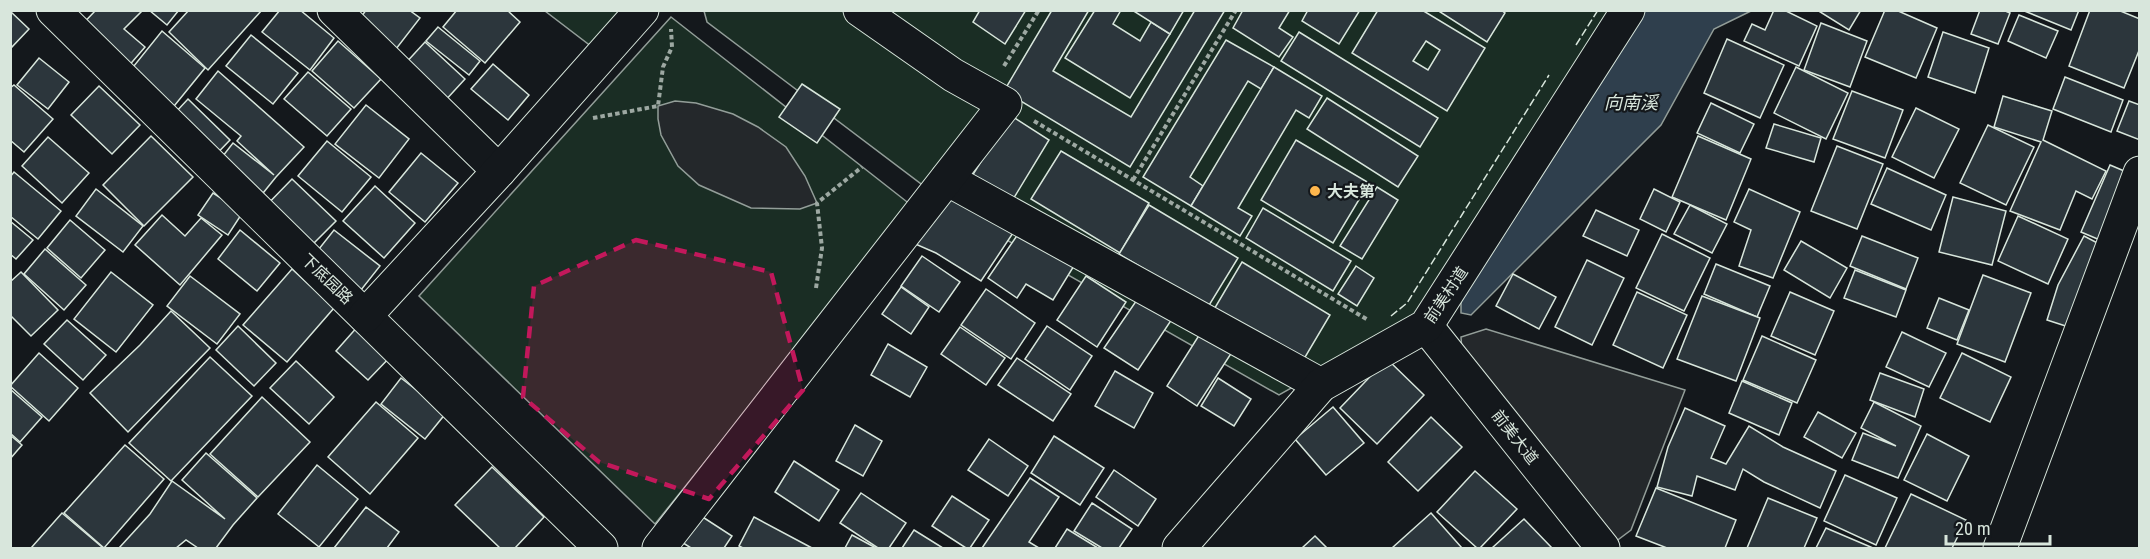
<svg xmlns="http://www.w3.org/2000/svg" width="2150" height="559" font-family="'Roboto Condensed','Noto Sans SC',sans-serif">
  <rect width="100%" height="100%" fill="#14181c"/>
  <!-- green -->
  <g fill="#1a2d24" stroke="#939e99" stroke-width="1.5">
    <polygon points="545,11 638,11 600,53"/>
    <polygon points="704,11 1608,11 1418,317 1279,395 961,214 707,22"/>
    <polygon points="671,17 911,205 655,524 419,296"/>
  </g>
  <!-- parking -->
  <g fill="#24282b" stroke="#939e99" stroke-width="1.5">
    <polygon points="675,101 696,103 733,114 758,127 786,147 805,176 817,203 800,209 751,208 699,185 678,166 661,135 658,119 658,106"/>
    <polygon points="1486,329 1685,390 1631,530 1615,542 1462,352 1461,337"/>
  </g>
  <!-- water -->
  <polygon fill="#2f3f4d" stroke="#939e99" stroke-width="1.5" points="1645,11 1751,11 1714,29 1661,125 1471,315 1461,313 1461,299"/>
  <!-- building -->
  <g fill="#2c363c" stroke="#d8e6dc" stroke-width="1.5" fill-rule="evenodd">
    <polygon points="96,10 143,10 124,29 145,47 121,75 74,33"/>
    <polygon points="149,10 179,10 167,25"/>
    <polygon points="189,10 262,10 208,70 169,32"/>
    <polygon points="280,10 300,10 334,38 310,70 262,32"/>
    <polygon points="366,10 409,10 420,18 396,49 359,20"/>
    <polygon points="457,10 507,10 520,22 485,63 443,27"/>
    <polygon points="980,10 1026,10 1005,44 973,22"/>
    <polygon points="1052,10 1089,10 1053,71 1131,117 1195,10 1225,10 1130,167 1004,91"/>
    <polygon points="1095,10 1121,10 1113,24 1140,41 1151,22 1170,34 1130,98 1065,58"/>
    <polygon points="1132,10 1184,10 1170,34"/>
    <polygon points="1243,10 1290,10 1279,28 1293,37 1279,57 1233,28"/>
    <polygon points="1308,10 1360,10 1339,44 1302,21"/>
    <path d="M1378,10H1422L1485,48L1447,111L1352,53ZM1426,41L1440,50L1428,70L1413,61Z"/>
    <polygon points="1437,10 1501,10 1505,13 1487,42"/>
    <polygon points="1774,10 1784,10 1817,26 1799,66 1744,41 1752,24 1765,30"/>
    <polygon points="1817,10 1861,10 1849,30"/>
    <polygon points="1885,10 1896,10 1937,28 1916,78 1865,57"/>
    <polygon points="1980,10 2003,10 2010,13 1998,44 1971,34"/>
    <polygon points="2022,10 2079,10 2071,30"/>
    <polygon points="2090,10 2118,10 2140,19 2140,48 2124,88 2069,66"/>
    <polygon points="10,11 29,29 10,49"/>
    <polygon points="2019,15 2058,31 2046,58 2008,41"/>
    <polygon points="1821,23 1867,41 1850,87 1804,70"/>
    <polygon points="438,27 480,61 469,75 426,41"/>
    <polygon points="162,31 205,68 166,116 121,82"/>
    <polygon points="1299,32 1438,118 1420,147 1281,61"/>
    <polygon points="1943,32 1989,48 1975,93 1928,77"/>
    <polygon points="251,35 298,73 273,104 226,66"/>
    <polygon points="1727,39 1784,65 1760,118 1704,93"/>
    <polygon points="1226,40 1274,67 1261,89 1248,81 1190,177 1203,186 1191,206 1143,177"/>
    <polygon points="338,41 381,79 354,108 312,71"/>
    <polygon points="425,42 465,79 443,103 403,66"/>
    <polygon points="39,58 69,82 48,109 17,85"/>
    <polygon points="493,64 529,95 508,120 471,89"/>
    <polygon points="1274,67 1322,96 1309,118 1296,110 1238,208 1252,216 1240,236 1191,206"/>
    <polygon points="1796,67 1848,93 1826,139 1774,113"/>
    <polygon points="218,71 304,147 276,177 251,208 208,175 233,143 274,175 237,141 241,136 196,99"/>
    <polygon points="308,72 351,109 327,136 284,99"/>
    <polygon points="2065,77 2123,100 2111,132 2053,109"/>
    <polygon points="802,84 840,109 817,143 779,117"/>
    <polygon points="14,85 53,119 24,152 10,140 10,88"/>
    <polygon points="99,86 140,125 112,154 71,115"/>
    <polygon points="1852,91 1903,110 1885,158 1833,139"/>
    <polygon points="2003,96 2052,111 2043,140 2106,171 2092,199 2076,191 2060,230 2010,211 2041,142 1994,127"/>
    <polygon points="1327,98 1418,156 1398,187 1307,129"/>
    <polygon points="188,99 230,140 203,168 161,128"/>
    <polygon points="2129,101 2140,105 2140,140 2117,131"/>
    <polygon points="1711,103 1754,124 1740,153 1697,133"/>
    <polygon points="366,105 409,139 379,178 335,144"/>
    <polygon points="1916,108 1959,129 1934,178 1892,157"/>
    <polygon points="1010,115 1049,140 1012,201 972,176"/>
    <polygon points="1774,124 1821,138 1814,162 1766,148"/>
    <polygon points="1988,125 2034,147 2006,205 1960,183"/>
    <polygon points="151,136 193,177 144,226 103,185"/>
    <polygon points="1698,136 1751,159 1726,220 1672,197"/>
    <polygon points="48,137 89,173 62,203 22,166"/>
    <polygon points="1296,140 1369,183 1333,243 1261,200"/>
    <polygon points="327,141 371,177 342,212 298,176"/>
    <polygon points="1837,146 1883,164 1857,229 1811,211"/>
    <polygon points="1061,151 1149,203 1120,253 1031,199"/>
    <polygon points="421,153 458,183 425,222 389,192"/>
    <polygon points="2110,165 2136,176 2107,243 2081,232"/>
    <polygon points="1887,168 1946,195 1931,230 1871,204"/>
    <polygon points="14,172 61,211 38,239 10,216 10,177"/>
    <polygon points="292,179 336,221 302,255 259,213"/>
    <polygon points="375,186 415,223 384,258 343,221"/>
    <polygon points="1377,187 1398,200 1362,259 1340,246"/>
    <polygon points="96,189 143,226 123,252 76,216"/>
    <polygon points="1654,189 1680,202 1666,232 1640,219"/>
    <polygon points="1749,189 1800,212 1773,278 1739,266 1751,230 1734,222"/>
    <polygon points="213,193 243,212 228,235 198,215"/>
    <polygon points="949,194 1013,233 981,281 936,253 913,243"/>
    <polygon points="1953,197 2006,211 1992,265 1939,252"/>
    <polygon points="1149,205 1238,258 1208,307 1119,254"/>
    <polygon points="1690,205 1727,224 1712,253 1674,234"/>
    <polygon points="1263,208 1351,261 1333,291 1246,238"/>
    <polygon points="1596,210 1639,230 1627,256 1583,236"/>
    <polygon points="162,215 185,236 201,218 222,235 180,285 135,245"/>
    <polygon points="2018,216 2068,239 2048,284 1998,261"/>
    <polygon points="70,220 105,250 81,278 47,248"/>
    <polygon points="10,221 33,240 16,259 10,254"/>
    <polygon points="1027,221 1080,256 1053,300 1026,284 1017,298 988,278"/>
    <polygon points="240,230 280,263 257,291 218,259"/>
    <polygon points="334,230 380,266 357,295 311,259"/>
    <polygon points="1662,234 1710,258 1684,311 1636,288"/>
    <polygon points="1862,236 1918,258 1906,289 1850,266"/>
    <polygon points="2084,236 2111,250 2075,329 2047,320 2058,285"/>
    <polygon points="1801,241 1847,268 1830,298 1784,270"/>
    <polygon points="45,249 86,285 64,310 24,274"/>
    <polygon points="922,256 960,282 939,312 901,286"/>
    <polygon points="1587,260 1624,278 1592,345 1555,327"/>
    <polygon points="1242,262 1330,315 1301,364 1213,311"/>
    <polygon points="1716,264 1770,286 1757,317 1704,294"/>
    <polygon points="1356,266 1374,278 1357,306 1338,294"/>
    <polygon points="292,269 334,308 287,362 243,325"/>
    <polygon points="1855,270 1906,290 1896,317 1844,298"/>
    <polygon points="21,272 58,310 31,336 10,315 10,282"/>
    <polygon points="111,272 153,305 116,352 74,319"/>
    <polygon points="1513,274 1556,297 1539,329 1496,306"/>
    <polygon points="1983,275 2031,293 2005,362 1957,344"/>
    <polygon points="190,276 240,314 217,344 167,306"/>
    <polygon points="1086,276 1126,302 1097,347 1057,320"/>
    <polygon points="901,287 929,307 911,334 882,314"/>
    <polygon points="986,289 1035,323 1011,359 961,325"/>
    <polygon points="1143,291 1176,313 1138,370 1104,348"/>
    <polygon points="1637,292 1687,315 1663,368 1613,345"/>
    <polygon points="1790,292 1834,311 1815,355 1771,336"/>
    <polygon points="1702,296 1760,318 1736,381 1677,359"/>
    <polygon points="1939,298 1969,310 1957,340 1927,328"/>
    <polygon points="171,311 210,348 128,432 90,393 140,345"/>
    <polygon points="67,320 106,355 83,380 44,344"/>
    <polygon points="359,325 392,355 368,380 336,351"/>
    <polygon points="238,326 276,363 254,386 216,350"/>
    <polygon points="1047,326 1092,356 1070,390 1025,359"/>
    <polygon points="960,327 1005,358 986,385 941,354"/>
    <polygon points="1203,329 1234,349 1197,406 1167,386"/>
    <polygon points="1902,332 1946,353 1929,387 1886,367"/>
    <polygon points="1762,336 1816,360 1797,403 1743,380"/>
    <polygon points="888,344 927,367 910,397 871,375"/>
    <polygon points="39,353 78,388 49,421 10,386"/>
    <polygon points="1962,353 2011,377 1990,422 1940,398"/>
    <polygon points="210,357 252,396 171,481 129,443"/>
    <polygon points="1017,358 1071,394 1053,421 998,385"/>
    <polygon points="1387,359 1424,395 1377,444 1340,408"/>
    <polygon points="296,361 334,397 309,424 270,388"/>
    <polygon points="1115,371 1153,393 1134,428 1095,406"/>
    <polygon points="1880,373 1924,389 1915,417 1870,400"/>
    <polygon points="401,378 446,413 425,439 381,404"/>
    <polygon points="1218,378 1251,399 1234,426 1201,406"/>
    <polygon points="1742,381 1792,403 1779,435 1729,413"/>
    <polygon points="10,389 42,417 20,442 10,433"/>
    <polygon points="262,397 310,442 258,497 210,454"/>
    <polygon points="376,402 418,438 370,494 328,457"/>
    <polygon points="1874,402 1921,426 1898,478 1852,460 1863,433 1896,446 1861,428"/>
    <polygon points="1333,407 1364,443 1326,475 1295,439"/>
    <polygon points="1685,408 1725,426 1711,458 1726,464 1749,426 1783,447 1836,471 1820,508 1764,482 1743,469 1735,490 1697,476 1692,496 1657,487 1668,447"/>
    <polygon points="1818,412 1856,433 1842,458 1804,437"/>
    <polygon points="1431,417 1462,447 1418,491 1388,462"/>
    <polygon points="855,425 882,441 863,476 836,461"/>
    <polygon points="1927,434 1969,456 1947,501 1904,480"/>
    <polygon points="10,435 22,445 10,459"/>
    <polygon points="1054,436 1104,468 1080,505 1031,473"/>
    <polygon points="989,439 1028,466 1008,496 968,470"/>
    <polygon points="125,445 164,479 104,548 64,513"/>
    <polygon points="206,453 257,498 233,525 216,548 198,548 186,540 176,548 119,548 150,514 172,481 225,519 182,480"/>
    <polygon points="794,461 839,490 819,521 775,492"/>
    <polygon points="317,465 358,499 319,547 278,514"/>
    <polygon points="492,467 544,517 515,548 500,548 455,505"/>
    <polygon points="1114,470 1156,499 1138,526 1096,497"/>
    <polygon points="1475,471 1517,509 1480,548 1477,548 1437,512"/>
    <polygon points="1845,475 1897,498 1876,545 1824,521"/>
    <polygon points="1030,478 1059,497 1029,542 1039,548 982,548"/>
    <polygon points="1656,488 1736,520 1725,548 1667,548 1636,536"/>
    <polygon points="861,493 906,523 889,548 878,548 840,523"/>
    <polygon points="1911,494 1966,520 1952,548 1885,548"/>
    <polygon points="952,496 989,520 970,548 966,548 932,526"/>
    <polygon points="1768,498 1817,518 1804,548 1747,548"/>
    <polygon points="1092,503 1132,529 1119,548 1102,548 1074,531"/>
    <polygon points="366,507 399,532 387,548 334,548"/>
    <polygon points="62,513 102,547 101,548 31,548"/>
    <polygon points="1431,513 1462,548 1392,548"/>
    <polygon points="698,514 732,536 724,548 691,548 680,541"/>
    <polygon points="754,517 812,548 743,548 739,546"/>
    <polygon points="1524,519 1552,548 1492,548"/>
    <polygon points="1826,528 1873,548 1816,548"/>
    <polygon points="1067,529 1098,548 1055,548"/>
    <polygon points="914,530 943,548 902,548"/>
    <polygon points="852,535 876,548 845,548"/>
    <polygon points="1315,536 1327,548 1302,548"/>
  </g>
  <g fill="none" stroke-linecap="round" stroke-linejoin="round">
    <defs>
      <g id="minor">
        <polyline points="53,10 601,548"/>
        <polyline points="334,10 499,171"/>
        <polyline points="947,179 1321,385"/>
        <polyline points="365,316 499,171 642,10"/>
        <polyline points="1426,326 1603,548"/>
        <polyline points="659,548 1005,104 953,75 860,10"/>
        <polyline points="1179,548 1321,385 1426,326 1628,10"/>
        <polyline points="2000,548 2140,173"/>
      </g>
    </defs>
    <!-- minor casing -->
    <use href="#minor" stroke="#d8e6dc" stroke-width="35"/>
    <!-- path -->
    <g stroke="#9da8a2" stroke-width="4" stroke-dasharray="4.5 3" stroke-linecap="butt">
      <polyline points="1004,66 1039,10"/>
      <polyline points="593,118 658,106 663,67 672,47 671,29"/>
      <polyline points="1034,121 1368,320"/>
      <polyline points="1133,180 1236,10"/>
      <polyline points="816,288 822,248 817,203 862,167"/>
    </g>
    <!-- minor -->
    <use href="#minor" stroke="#14181c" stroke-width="33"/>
    <!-- fence -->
    <g stroke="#d8e6dc" stroke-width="1.5" stroke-dasharray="8 3" stroke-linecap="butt">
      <polyline points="1576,45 1598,10"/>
      <polyline points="1391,316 1407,303 1549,75"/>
    </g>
  </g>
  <!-- marked area -->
  <path fill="#c2185b" fill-opacity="0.2" stroke="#c2185b" stroke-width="4.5" stroke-dasharray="12 8" stroke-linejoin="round" d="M636,240L771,272L803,390L709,499L599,462L523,397L534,286Z"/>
  <!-- markers -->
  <circle fill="#ffb74d" stroke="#14181c" stroke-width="2" cx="1315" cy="191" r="6"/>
  <g text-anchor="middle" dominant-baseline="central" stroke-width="4.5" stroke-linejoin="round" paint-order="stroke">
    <!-- poi labels -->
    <g font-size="16" font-weight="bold" fill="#d8e6dc" stroke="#14181c" text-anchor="start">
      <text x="1327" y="191">大夫第</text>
    </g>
    <!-- street labels -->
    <g font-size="16" fill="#d8e6dc" stroke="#14181c">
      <text transform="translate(327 279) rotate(44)">下底园路</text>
      <text transform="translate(1446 295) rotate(-56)">前美村道</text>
      <text transform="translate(1515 437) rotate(52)">前美大道</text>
    </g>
    <!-- water labels -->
    <g font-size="18" font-style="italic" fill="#d8e6dc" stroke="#14181c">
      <text x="1631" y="102">向南溪</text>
    </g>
  </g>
  <!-- border -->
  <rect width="2150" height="559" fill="none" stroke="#d8e6dc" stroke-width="24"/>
  <!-- scale -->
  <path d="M1946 535v9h104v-9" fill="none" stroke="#d8e6dc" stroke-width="3"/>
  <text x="1955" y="535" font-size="18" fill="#d8e6dc" stroke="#14181c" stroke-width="4.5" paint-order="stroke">20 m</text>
</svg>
